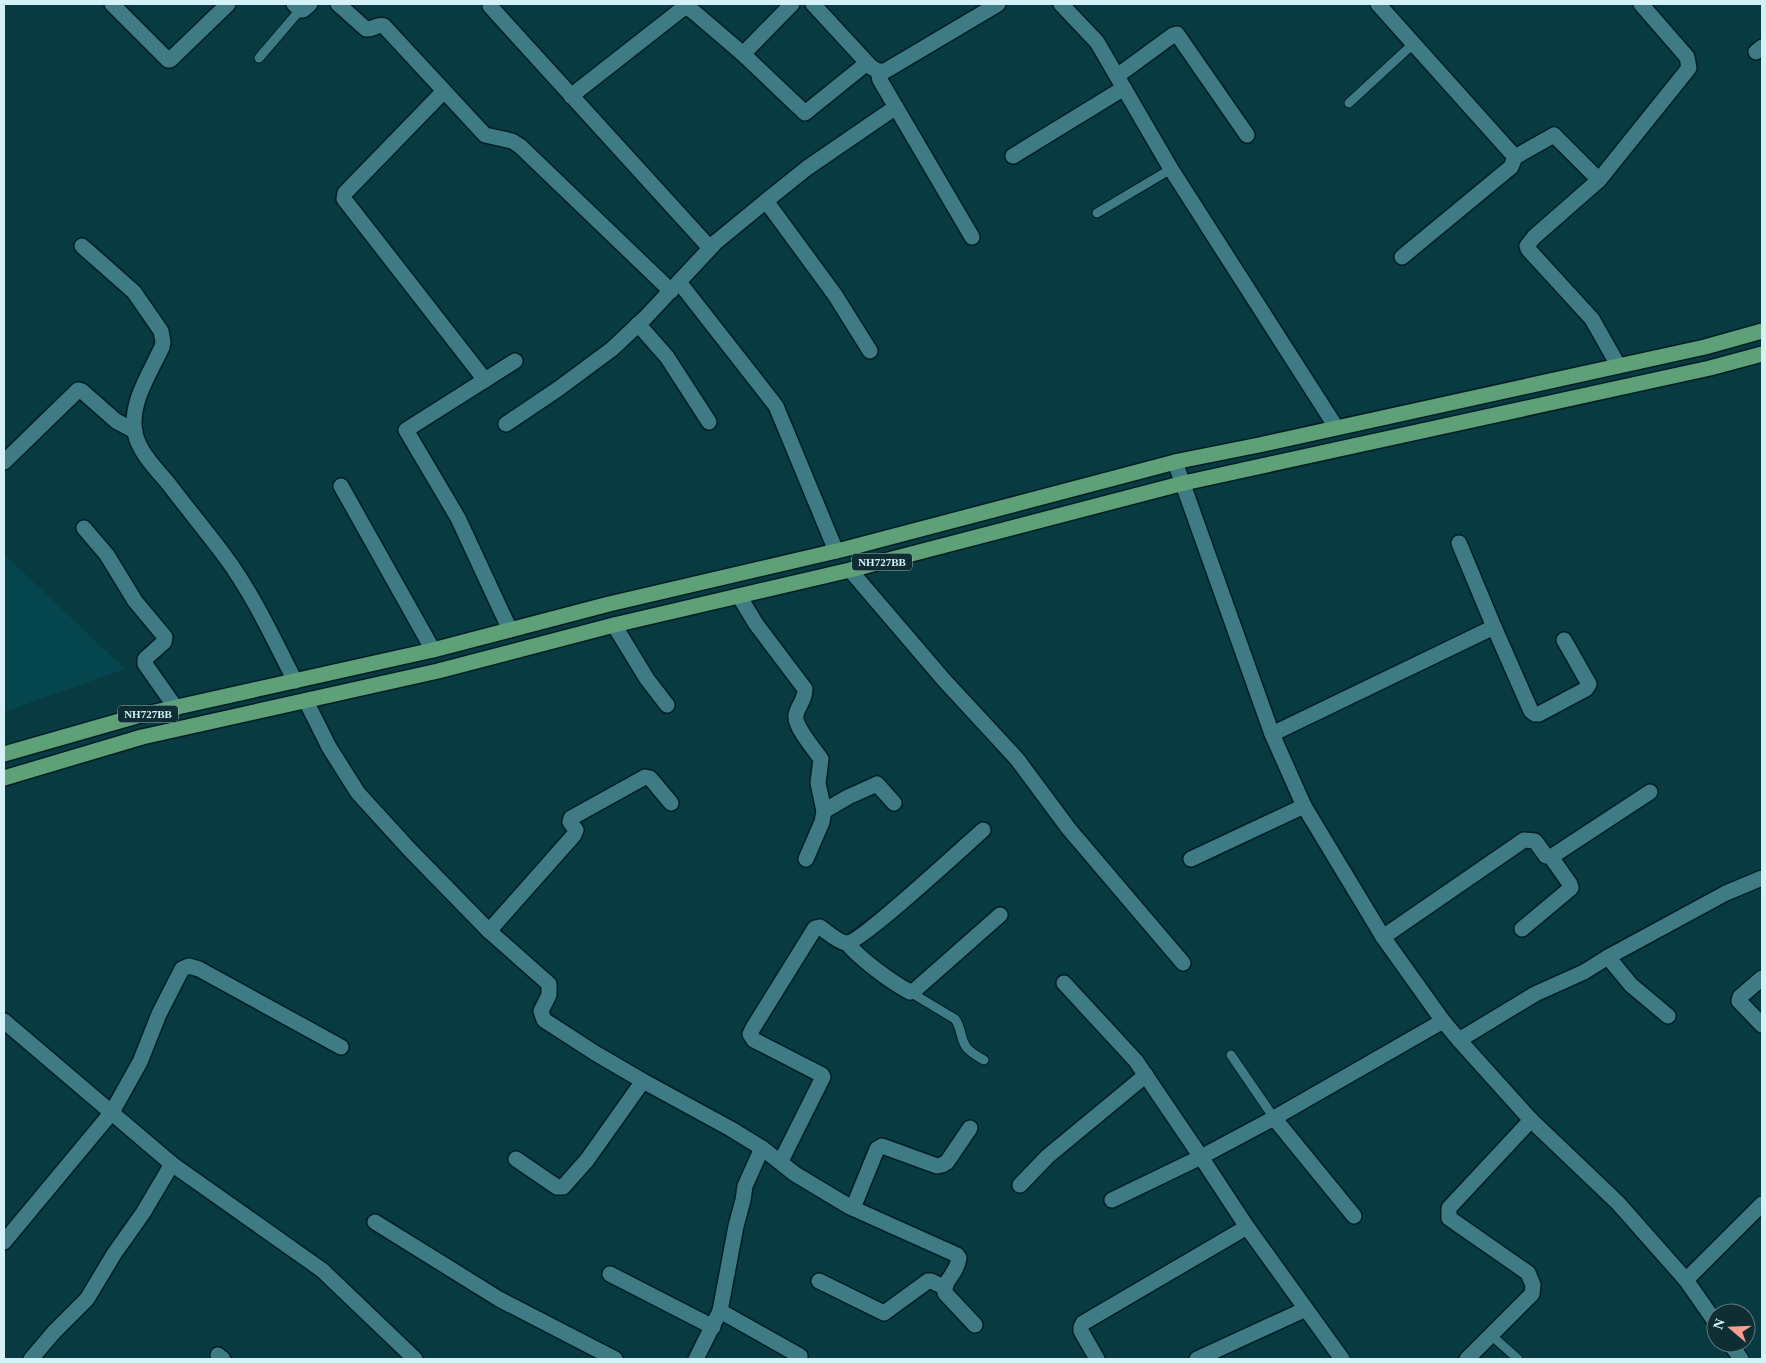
<svg xmlns="http://www.w3.org/2000/svg" width="1766" height="1363" font-family="'Times New Roman',serif">
  <rect width="100%" height="100%" fill="#073a41"/>
  <!-- built -->
  <polygon fill="#05454d" points="4,554 125,669 4,712"/>
  <g fill="none" stroke-linecap="round" stroke-linejoin="round">
    <defs>
      <g id="service">
        <polyline points="259,58 300,10"/>
        <polyline points="1349,103 1413,44"/>
        <polyline points="1097,213 1171,169"/>
        <path d="M910,992L955,1019C962,1028 960,1040 967,1048C971,1053 979,1057 984,1060"/>
        <polyline points="1231,1055 1274,1118"/>
        <polyline points="1491,1335 1518,1359"/>
      </g>
      <g id="minor">
        <polyline points="112,4 168,60 170,60 228,4"/>
        <polyline points="294,4 300,10 303,10 310,4"/>
        <path d="M338,4L366,29C373,30 378,23 384,26L485,135L512,141L520,146L671,291"/>
        <polyline points="492,4 490,6 710,248"/>
        <polyline points="813,4 871,67 878,71 885,71 998,4"/>
        <polyline points="1061,4 1097,42 1171,169 1336,427"/>
        <polyline points="1378,4 1515,157 1554,135 1599,180 1689,68 1687,57 1641,4"/>
        <polyline points="1756,52 1762,47"/>
        <polyline points="743,54 792,4"/>
        <polyline points="878,71 880,80 972,237"/>
        <polyline points="1117,76 1173,35 1177,34 1247,135"/>
        <polyline points="444,91 345,193 344,199 485,380"/>
        <polyline points="571,96 682,9 688,8 694,12 743,54 805,113 867,63"/>
        <polyline points="1013,156 1124,88"/>
        <polyline points="1599,180 1534,237 1527,246 1528,249 1592,319 1618,365"/>
        <polyline points="766,201 835,295 870,351"/>
        <path d="M82,246L134,292L161,331L163,342L162,347C150,373 129,404 135,433C139,452 156,469 168,483C186,507 206,531 224,555C253,594 273,638 295,681"/>
        <polyline points="1402,257 1511,167 1515,157"/>
        <polyline points="679,282 776,406 836,551"/>
        <polyline points="638,324 667,357 709,422"/>
        <polyline points="506,424 558,389 612,349 646,317 716,242 766,201 807,168 896,107"/>
        <polyline points="4,462 78,390 82,391 116,421 135,431"/>
        <polyline points="341,486 433,650"/>
        <polyline points="84,528 107,555 135,601 165,637 164,642 145,659 145,664 176,708"/>
        <polyline points="1459,543 1494,627 1531,711 1535,714 1539,714 1586,689 1589,684 1564,640"/>
        <polyline points="850,570 944,680 1017,759 1069,829 1183,963"/>
        <path d="M739,596L756,624L805,689C805,701 798,705 796,715C794,726 814,749 821,759L818,783L824,811L822,822L806,859"/>
        <polyline points="614,625 647,679 667,705"/>
        <polyline points="510,630 458,518 406,430 515,361"/>
        <path d="M306,701L329,747L358,793L410,850L489,931L549,984V995L541,1011L544,1020L595,1053L643,1081L731,1129L762,1148L795,1174L850,1207L957,1255L959,1258C957,1275 944,1278 945,1293L975,1325"/>
        <polyline points="1272,734 1494,627"/>
        <polyline points="824,811 848,797 877,784 894,803"/>
        <polyline points="1191,859 1304,806"/>
        <polyline points="1522,929 1571,888 1570,884 1551,857"/>
        <polyline points="489,931 574,835 576,830 570,822 571,818 645,777 650,778 671,803"/>
        <polyline points="1383,937 1524,840 1535,841 1546,856 1551,857 1650,792"/>
        <path d="M847,943C860,959 891,982 910,992L915,990L1000,915"/>
        <polyline points="1608,957 1631,985 1668,1016"/>
        <polyline points="1762,978 1740,997 1739,1001 1762,1025"/>
        <polyline points="1064,983 1136,1061 1201,1157 1112,1200"/>
        <polyline points="4,1021 172,1164 322,1270 415,1359"/>
        <polyline points="1459,1040 1535,994 1584,972 1608,957 1726,893 1762,878"/>
        <polyline points="1274,1118 1354,1216"/>
        <polyline points="516,1159 557,1187 563,1187 587,1160 643,1081"/>
        <path d="M781,1161L823,1077L822,1075L754,1040L750,1034L753,1028L815,928L820,927C827,932 838,942 846,943C859,944 966,845 983,830"/>
        <polyline points="1020,1185 1048,1156 1146,1075"/>
        <polyline points="853,1208 877,1149 882,1146 937,1166 942,1165 947,1162 970,1128"/>
        <polyline points="375,1222 499,1299 615,1359"/>
        <polyline points="4,1242 112,1112 140,1062 159,1014 182,969 189,966 199,969 341,1047"/>
        <polyline points="610,1274 713,1327"/>
        <polyline points="1686,1280 1762,1204"/>
        <polyline points="819,1281 884,1313 928,1281 931,1281 944,1287"/>
        <polyline points="720,1311 800,1356"/>
        <polyline points="218,1355 223,1359"/>
        <polyline points="31,1359 54,1332 87,1299 114,1254 143,1213 172,1164"/>
        <polyline points="696,1359 720,1311 736,1226 743,1200 745,1186 762,1148"/>
        <polyline points="1097,1359 1081,1331 1081,1327 1083,1323 1247,1227"/>
        <polyline points="1197,1359 1306,1309"/>
        <polyline points="1342,1359 1247,1227 1201,1157 1274,1118 1443,1021"/>
        <polyline points="1467,1359 1532,1294 1533,1285 1528,1273 1449,1218 1449,1208 1531,1120"/>
      </g>
      <g id="tertiary">
        <polyline points="1175,462 1272,734 1304,806 1383,937 1443,1021 1459,1040 1531,1120 1618,1203 1686,1280 1716,1323"/>
        <polyline points="1730,1343 1741,1359"/>
      </g>
      <g id="trunk">
        <polyline points="4,754 137,716 433,650 609,604 845,549 1179,461 1259,445 1705,347 1762,331"/>
        <polyline points="4,778 142,737 438,671 614,625 850,570 1184,483 1710,368 1762,354"/>
      </g>
    </defs>
    <!-- service casing -->
    <use href="#service" stroke="#001f24" stroke-width="11"/>
    <!-- minor casing -->
    <use href="#minor" stroke="#001f24" stroke-width="18"/>
    <!-- tertiary casing -->
    <use href="#tertiary" stroke="#001f24" stroke-width="18"/>
    <!-- trunk casing -->
    <use href="#trunk" stroke="#001f24" stroke-width="18"/>
    <!-- service -->
    <use href="#service" stroke="#3f7b85" stroke-width="9"/>
    <!-- minor -->
    <use href="#minor" stroke="#3f7b85" stroke-width="15"/>
    <!-- tertiary -->
    <use href="#tertiary" stroke="#3f7b85" stroke-width="15"/>
    <!-- trunk -->
    <use href="#trunk" stroke="#5ea078" stroke-width="15"/>
  </g>
  <g text-anchor="middle" dominant-baseline="central" stroke-width="4.5" stroke-linejoin="round" paint-order="stroke">
    <!-- shield labels -->
    <g fill="#0e2e33" stroke="#98b6bc" stroke-width="1">
      <rect x="852" y="553.5" width="60" height="17" rx="4"/>
      <rect x="118" y="705.5" width="60" height="17" rx="4"/>
    </g>
    <g font-size="11" font-weight="bold" fill="#d3f1f6">
      <text x="882" y="562">NH727BB</text>
      <text x="148" y="714">NH727BB</text>
    </g>
  </g>
  <!-- border -->
  <rect width="1766" height="1363" fill="none" stroke="#d3f1f6" stroke-width="10"/>
  <!-- north arrow -->
  <g transform="translate(1731 1328) rotate(289)"><circle r="24" fill="#0e2e33" stroke="#5d7c81"/>
  <path d="M0-4L9 19L0 12L-9 19Z" fill="#f59d8e"/>
  <text y="-8" font-size="14" font-weight="bold" text-anchor="middle" fill="#d3f1f6">N</text>
  </g>
</svg>
